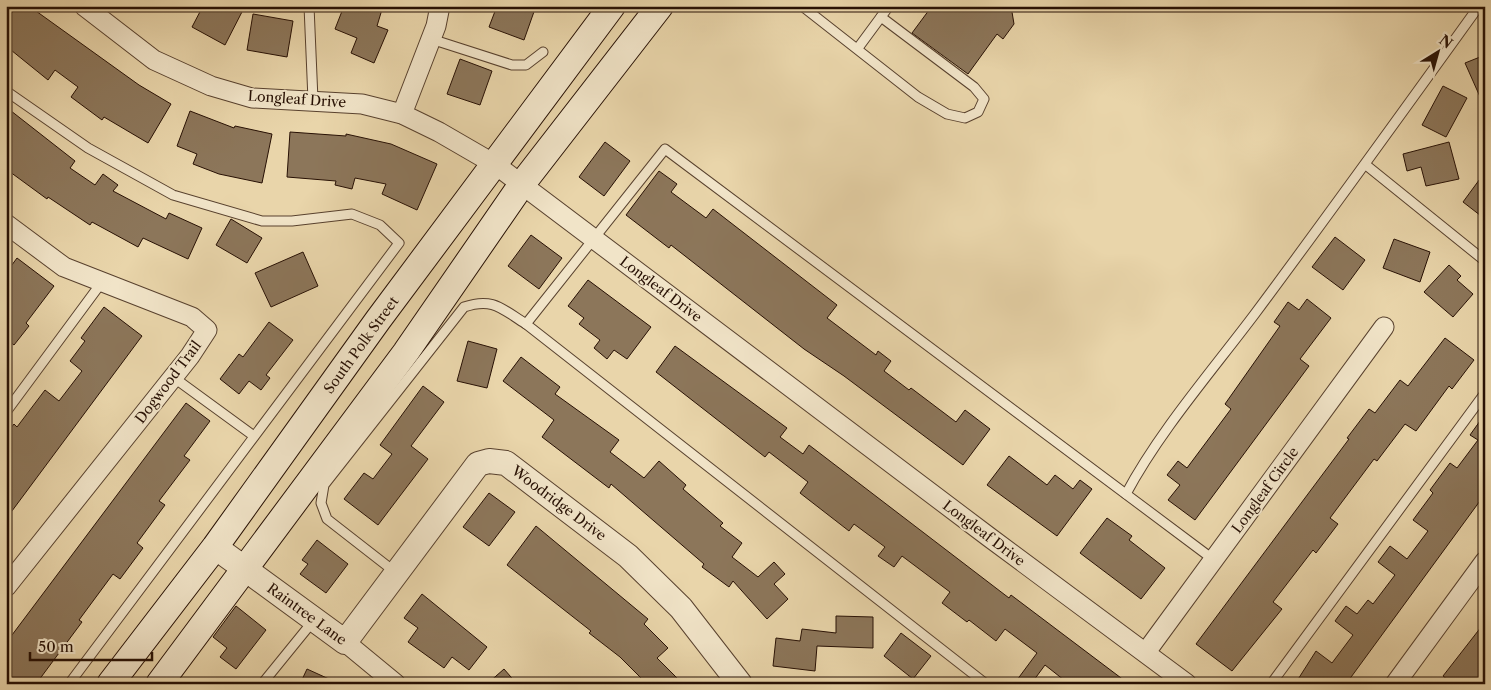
<svg xmlns="http://www.w3.org/2000/svg" width="1491" height="690" font-family="'Libre Caslon Text',serif">
  <rect width="100%" height="100%" fill="#e9d5aa"/>
  <filter id="stains"><feTurbulence type="fractalNoise" baseFrequency=".004" numOctaves="4"/><feColorMatrix values="0 0 0 0 .2 0 0 0 0 .09 0 0 0 0 .02 0 0 0 .5 -.17"/></filter>
  <radialGradient id="worn" r=".72"><stop offset=".6" stop-color="#630" stop-opacity="0"/><stop offset="1" stop-color="#630" stop-opacity=".3"/></radialGradient>
  <!-- building -->
  <g fill="#8c765a" stroke="#271004">
    <polygon points="15,6 29,6 139,85 171,104 148,143 104,117 102,120 71,97 78,87 55,70 48,80 6,46 6,18"/>
    <polygon points="203,6 245,6 225,45 192,27"/>
    <polygon points="344,6 383,6 377,26 388,30 374,63 351,53 357,38 335,29"/>
    <polygon points="497,6 536,6 524,40 489,27"/>
    <polygon points="932,6 1011,6 1014,24 1003,39 997,34 968,74 912,33"/>
    <polygon points="253,14 293,21 287,57 247,50"/>
    <polygon points="1485,55 1485,108 1465,63"/>
    <polygon points="460,59 492,71 480,105 447,94"/>
    <polygon points="1443,86 1467,98 1446,137 1422,125"/>
    <polygon points="6,107 75,161 70,168 95,185 103,174 118,185 113,191 166,219 169,213 202,228 188,259 143,238 138,247 92,222 90,225 48,197 47,199 6,169"/>
    <polygon points="190,111 234,128 235,126 272,134 262,183 219,174 193,164 197,154 177,146"/>
    <polygon points="290,132 346,136 346,134 391,144 437,164 417,210 382,194 386,184 355,178 352,189 335,185 336,181 287,177"/>
    <polygon points="605,142 630,161 604,196 579,177"/>
    <polygon points="1449,142 1459,179 1426,186 1421,167 1407,171 1403,154"/>
    <polygon points="659,171 677,184 671,192 706,218 713,209 837,305 827,318 876,355 878,351 891,361 884,371 909,390 911,388 956,422 965,410 990,429 963,465 844,376 804,349 671,245 669,248 626,215"/>
    <polygon points="1485,172 1485,219 1463,202"/>
    <polygon points="231,219 262,238 247,263 216,245"/>
    <polygon points="531,235 562,258 539,289 508,266"/>
    <polygon points="1335,237 1365,260 1343,290 1312,267"/>
    <polygon points="1394,239 1430,252 1420,282 1383,268"/>
    <polygon points="303,252 318,286 271,307 255,273"/>
    <polygon points="17,258 54,286 26,323 29,326 14,345 6,339 6,273"/>
    <polygon points="1449,265 1461,276 1457,280 1473,294 1453,317 1424,292"/>
    <polygon points="588,280 651,327 627,359 614,350 607,359 594,348 600,340 579,324 584,318 568,306"/>
    <polygon points="1307,299 1331,318 1300,359 1309,366 1195,520 1168,500 1180,485 1167,475 1178,461 1187,468 1231,409 1225,404 1280,326 1274,322 1288,302 1299,310"/>
    <polygon points="104,307 142,336 6,519 6,434 14,424 17,427 45,390 59,401 82,371 70,361 85,341 81,338"/>
    <polygon points="269,322 293,340 266,375 270,378 261,390 249,381 239,394 220,379 239,354 243,357"/>
    <polygon points="1445,338 1474,360 1452,389 1449,386 1416,431 1405,424 1377,461 1374,459 1330,518 1338,524 1316,553 1313,550 1273,602 1282,609 1232,671 1196,644 1349,439 1347,438 1369,409 1375,413 1400,380 1408,386"/>
    <polygon points="468,341 497,349 487,388 457,381"/>
    <polygon points="675,346 787,428 780,437 803,454 809,445 1009,598 1011,595 1129,684 1069,684 1045,665 1031,684 1014,684 1037,653 1005,629 996,641 969,620 967,622 942,603 950,592 902,556 894,567 878,556 885,547 854,524 849,531 800,493 808,482 769,452 765,457 656,372"/>
    <polygon points="521,357 560,387 555,394 619,440 610,452 644,478 659,461 686,485 683,489 723,523 720,526 742,543 732,557 758,577 774,562 785,574 774,584 788,599 767,619 733,581 729,587 702,567 704,564 611,484 609,488 542,437 554,420 503,381"/>
    <polygon points="423,386 444,402 411,446 428,459 378,525 344,499 364,473 373,479 392,454 380,445"/>
    <polygon points="186,403 210,421 184,456 190,460 159,501 165,505 137,543 143,548 120,579 113,574 79,620 82,622 36,684 21,684 6,673 6,643"/>
    <polygon points="1485,414 1485,494 1346,684 1295,684 1316,651 1332,663 1353,635 1335,621 1346,606 1357,614 1368,600 1373,604 1395,575 1378,562 1390,546 1407,559 1428,531 1413,520 1433,493 1430,490 1450,463 1457,468 1478,440 1470,435"/>
    <polygon points="1009,456 1047,485 1055,475 1073,489 1080,480 1092,489 1057,536 987,485"/>
    <polygon points="489,493 515,512 489,546 463,527"/>
    <polygon points="1107,518 1132,536 1129,540 1165,568 1141,599 1080,553"/>
    <polygon points="536,526 648,619 644,624 668,648 657,658 683,684 647,684 620,657 589,633 591,631 507,565"/>
    <polygon points="317,540 348,564 326,593 300,574 308,564 302,560"/>
    <polygon points="422,594 487,647 469,670 452,657 444,668 408,642 418,628 404,618"/>
    <polygon points="236,606 266,630 236,669 220,657 227,648 213,637"/>
    <polygon points="836,616 873,617 873,648 817,646 815,671 773,666 776,638 800,641 802,629 836,633"/>
    <polygon points="1485,622 1485,684 1453,684 1443,676"/>
    <polygon points="901,633 931,656 913,679 884,656"/>
    <polygon points="307,669 340,684 300,684"/>
    <polygon points="504,669 517,684 487,684"/>
  </g>
  <g fill="none" stroke-linecap="round" stroke-linejoin="round">
    <defs>
      <g id="service">
        <polyline points="309,6 313,100"/>
        <polyline points="802,6 918,97 947,114 965,118 978,112 984,99 974,87 881,17"/>
        <polyline points="431,39 512,65 526,65 543,52"/>
        <polyline points="858,48 889,6"/>
        <polyline points="6,91 88,148 173,195 262,221 292,221 352,214 380,225 399,243 69,684"/>
        <polyline points="1366,165 1485,261"/>
        <polyline points="173,377 254,436"/>
        <polyline points="6,412 102,282"/>
        <path d="M1126,494C1159,432 1211,372 1254,315C1330,213 1404,110 1479,6"/>
        <path d="M395,572L327,519L321,503L324,485L464,307C493,297 502,309 526,324"/>
        <polyline points="262,684 314,620"/>
        <polyline points="986,684 526,324 665,149 1214,560"/>
        <polyline points="1271,684 1485,393"/>
      </g>
      <g id="minor">
        <polyline points="84,6 154,60 211,86 252,98 362,104 402,114 439,132 496,165 989,537 1187,684"/>
        <polyline points="402,114 436,26 440,6"/>
        <polyline points="6,224 64,267 192,317 207,330 190,356 6,587"/>
        <polyline points="345,642 396,684"/>
        <polyline points="1146,652 1384,327"/>
        <polyline points="1395,684 1485,561"/>
      </g>
      <polyline id="tertiary" points="215,547 345,642 478,464 489,461 506,463 628,556 681,608 740,684"/>
      <g id="secondary">
        <polyline points="110,684 215,547 378,320 612,6"/>
        <polyline points="159,684 406,352 522,184 660,6"/>
      </g>
    </defs>
    <!-- service casing -->
    <use href="#service" stroke="#58412e" stroke-width="11"/>
    <!-- minor casing -->
    <use href="#minor" stroke="#58412e" stroke-width="21"/>
    <!-- tertiary casing -->
    <use href="#tertiary" stroke="#58412e" stroke-width="26"/>
    <!-- secondary casing -->
    <use href="#secondary" stroke="#271004" stroke-width="28"/>
    <!-- service -->
    <use href="#service" stroke="#f1e4c8" stroke-width="9"/>
    <!-- minor -->
    <use href="#minor" stroke="#f1e4c8" stroke-width="19"/>
    <!-- tertiary -->
    <use href="#tertiary" stroke="#f1e4c8" stroke-width="24"/>
    <!-- secondary -->
    <use href="#secondary" stroke="#f1e4c8" stroke-width="26"/>
  </g>
  <g text-anchor="middle" dominant-baseline="central" stroke-width="4" stroke-linejoin="round" paint-order="stroke">
    <!-- street labels -->
    <g font-size="14" fill="#271004" stroke="#f1e4c8">
      <text transform="translate(297 99) rotate(4)">Longleaf Drive</text>
      <text transform="translate(661 289) rotate(37)">Longleaf Drive</text>
      <text transform="translate(361 345) rotate(-54)">South Polk Street</text>
      <text transform="translate(168 382) rotate(-53)">Dogwood Trail</text>
      <text transform="translate(1265 490) rotate(-54)">Longleaf Circle</text>
      <text transform="translate(559 503) rotate(37)">Woodridge Drive</text>
      <text transform="translate(984 533) rotate(37)">Longleaf Drive</text>
      <text transform="translate(307 614) rotate(36)">Raintree Lane</text>
    </g>
  </g>
  <!-- margin -->
  <rect width="1491" height="690" fill="none" stroke="#e9d5aa" stroke-width="25"/>
  <rect x="8" y="8" width="1476" height="675" fill="none" stroke="#271004" stroke-width="2.5"/>
  <rect x="12" y="12" width="1466" height="665" fill="none" stroke="#271004"/>
  <!-- north arrow -->
  <g transform="translate(1438 52) rotate(37)" stroke="#f1e4c8" stroke-width="4" paint-order="stroke">
  <path d="M0-4L9 19L0 12L-9 19Z" fill="#271004"/>
  <text y="-8" font-size="14" font-weight="bold" text-anchor="middle" fill="#271004">N</text>
  </g>
  <!-- scale -->
  <path d="M30 652v8h122v-8" fill="none" stroke="#271004" stroke-width="2.5"/>
  <text x="38" y="652" font-size="15" fill="#271004" stroke="#f1e4c8" stroke-width="4" paint-order="stroke">50 m</text>
  <rect width="100%" height="100%" filter="url(#stains)"/>
  <rect width="100%" height="100%" fill="url(#worn)"/>
</svg>
